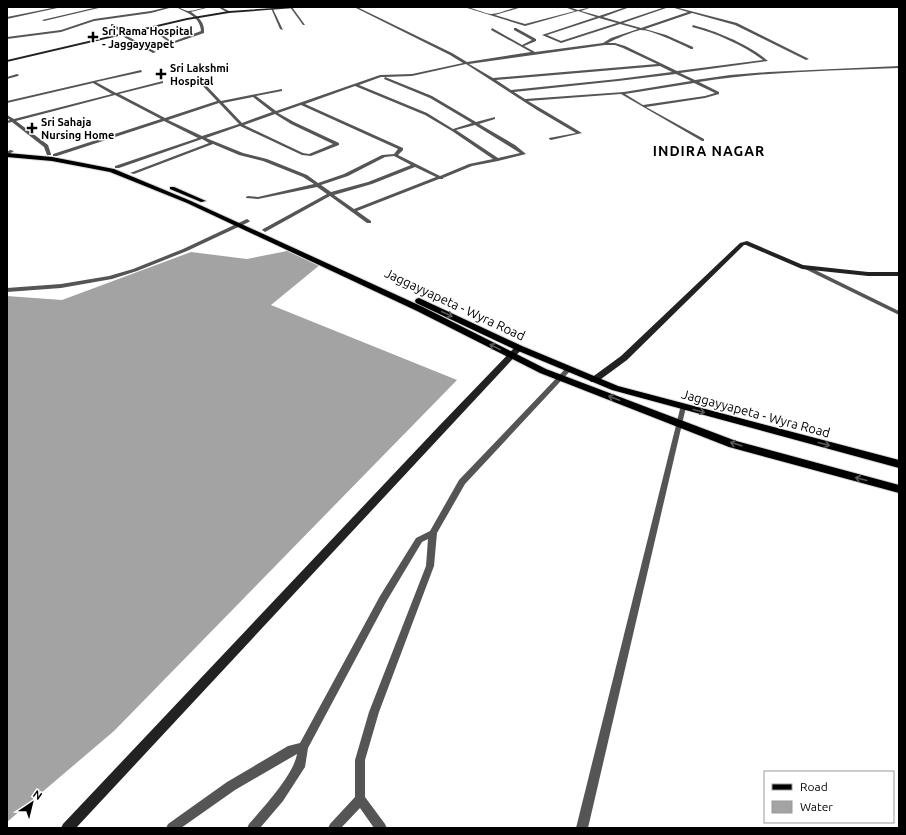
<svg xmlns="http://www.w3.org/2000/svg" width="906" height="835" font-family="Ubuntu,sans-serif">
  <rect width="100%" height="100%" fill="#fff"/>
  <!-- water -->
  <polygon fill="#a3a3a3" points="292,250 321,264 271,305 457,380 114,731 7,822 7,296 62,300 191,252 247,259"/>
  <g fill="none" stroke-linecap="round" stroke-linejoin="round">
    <defs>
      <g id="primary">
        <polygon points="7,153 52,157 114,169 191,201 423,307 546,369 736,441 899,485 899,493 729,447 540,373 417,311 187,203 110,172 52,161 7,157"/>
        <polygon points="170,187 174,187 206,201 201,202 170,189"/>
        <polygon points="419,298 522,346 618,386 899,460 899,468 612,390 516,350 416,303 415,301 416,299"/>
      </g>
    </defs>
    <!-- primary casing -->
    <use href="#primary" stroke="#dbdbdb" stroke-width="2"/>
    <!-- street -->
    <g fill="#555" fill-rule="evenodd">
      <polygon points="57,7 62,7 7,19 7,17"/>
      <polygon points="98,7 103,7 44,21 42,20"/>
      <polygon points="140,7 143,7 142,8"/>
      <polygon points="168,7 173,7 151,13 94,21 61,32 7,39 7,37 61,30 94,19 151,11"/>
      <path d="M176,7C180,7 183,10 188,11C194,11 204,7 210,7L191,12C199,17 205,23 204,33L172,44L149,28V26H151L172,42L201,31C200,16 187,13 176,7Z"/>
      <polygon points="218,7 221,7 231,12 228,13"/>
      <polygon points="290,7 292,7 305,25 303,25"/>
      <path d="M354,7H357L452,53L467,62L531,52L491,30L492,28L522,45L532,40L514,30V28H516L536,39V41L524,46L535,52L603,43L611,38L638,29L620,24L561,43L542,35L596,17L578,11L525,26L464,7C473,7 482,13 491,14C500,14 512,7 522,7L495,15L525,24L575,11L565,7H569L578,10L592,7L581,11L599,16L626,7H630L603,17L620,22L665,7H669L623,23L641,28L688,12L671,7H675L737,23L809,59L806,60L735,25L692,13L645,29L666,35L693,47V49H691C681,44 650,29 640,30C632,32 615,39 608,43H615L625,46L677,71L763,60C743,45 716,33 692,27L693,25C716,31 750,45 768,61L680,73L695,80L730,75L768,72L899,66V68C832,71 765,71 699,82L719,92V94L705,98L646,107L704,139V141H702L621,94L528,101L582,133L551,140L549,139V138L576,133L537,110L466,64L412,76L385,77L432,96L476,122L495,117V119L479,124L515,145L526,154L498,161L472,166L443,178V179H439L357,211L371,221V223H367L330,196L265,232L262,230L263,229L327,194L317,187L258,199L246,198V197L248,196L258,197L314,184L303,177L263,161L239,155L213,144L134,174L130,173L209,143L202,139L119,168H115V166L198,138L164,121L57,156H53V154L161,119L115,95L16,121L48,145L51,154V155H47L44,147L12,122L7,123V121L10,120L7,118V115L14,119L112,94L93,83L7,103V101L141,70L142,72L96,82L116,93L163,81V83L119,94L165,118L217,101L200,83L191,80V78H192L202,81L221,101L282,89V91L256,96L276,111L380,75L412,74L463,63L450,55ZM599,18L617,23L561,41L547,35ZM605,45H615L623,48L657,64L493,78L469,64ZM660,66L672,72L618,79L511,90L496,80ZM676,74L691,81L624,92L525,99L514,92L618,81ZM381,77H385L384,79L430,98L472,123L453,129L427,113L359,85ZM694,83L715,93L705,96L643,105L625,94ZM355,86L425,115L452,131L493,159L469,164L440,176L398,155L403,150V148L305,104ZM253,97L272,112L242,123L223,103ZM219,103L239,124L202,136L168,120ZM301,105L398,149L394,154L382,155L344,174L318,183L307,175L267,159L243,153L206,138L240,126L302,155L311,156L339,145V143L294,122L278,113ZM275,114L291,124L333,144L309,154L303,153L244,125ZM475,125L520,153L498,158L456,130ZM394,156L411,165L368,182L331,192L321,185L348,176L385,157ZM415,167L436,177L354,209L334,195L372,184Z"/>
      <polygon points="271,8 273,9 283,30 280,29"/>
      <polygon points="111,24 113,24 126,32 127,36 156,52 153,53 124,37 123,33 111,26"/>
      <polygon points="17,74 19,75 18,76 7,79 7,77"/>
      <polygon points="10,150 14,151 7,155 7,152"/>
      <polygon points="247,219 250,221 249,222 187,251 137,271 112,279 61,288 7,292 7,288 61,284 109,276 133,269 183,249"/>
      <polygon points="807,266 899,311 899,315 805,269 805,267"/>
      <path d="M567,367H571L572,369L465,484L437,533L434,566L379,712L365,760V797L385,824L387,828H374L360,808L341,828H328L330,824L355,797V760L369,712L426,566L428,539L422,542L386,602L308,748L305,767L283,801L260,828H247L249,824C263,808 294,774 297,754L235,790L181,828H166L168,824L227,782L288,746L300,743L380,596L416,538L430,531L459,480Z"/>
      <polygon points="681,405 683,405 686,407 588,828 576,828"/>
    </g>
    <!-- secondary -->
    <g fill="#222" fill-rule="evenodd">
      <polygon points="290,7 308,7 229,13 187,20 7,62 7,60 187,18 229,11"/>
      <polygon points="747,241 803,265 868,272 899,272 899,276 868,276 802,269 746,245 744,245 627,360 597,382 591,382 590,380 591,378 621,356 740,243"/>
      <polygon points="516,346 519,346 523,348 76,828 61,828 63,824 439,426"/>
    </g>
    <!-- primary -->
    <use href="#primary" fill="#000" fill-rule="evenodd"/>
  </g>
  <!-- one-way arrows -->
  <defs><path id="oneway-shaft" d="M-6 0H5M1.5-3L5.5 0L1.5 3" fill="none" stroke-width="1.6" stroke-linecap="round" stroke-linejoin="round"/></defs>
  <g stroke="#595959">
    <use href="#oneway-shaft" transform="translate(447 314) rotate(25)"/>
    <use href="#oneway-shaft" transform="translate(495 347) rotate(-153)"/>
    <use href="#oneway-shaft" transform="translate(614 398) rotate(-159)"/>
    <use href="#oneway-shaft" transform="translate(699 411) rotate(15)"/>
    <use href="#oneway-shaft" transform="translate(736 444) rotate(-163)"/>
    <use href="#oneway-shaft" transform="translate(824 444) rotate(15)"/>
    <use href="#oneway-shaft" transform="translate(861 479) rotate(-165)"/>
  </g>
  <!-- markers -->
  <g fill="#000" stroke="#fff" stroke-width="1.5">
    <path d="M91 31h4v4h4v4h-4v4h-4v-4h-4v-4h4z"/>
    <path d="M159 68h4v4h4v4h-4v4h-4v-4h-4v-4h4z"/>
    <path d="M30 122h4v4h4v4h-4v4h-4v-4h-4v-4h4z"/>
  </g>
  <g text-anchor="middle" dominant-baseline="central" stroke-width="3" stroke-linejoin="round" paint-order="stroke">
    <!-- far-poi labels -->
    <g font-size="11" font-weight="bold" fill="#000" stroke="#fff" text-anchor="start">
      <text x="102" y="31">Sri Rama Hospital<tspan x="102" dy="13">- Jaggayyapet</tspan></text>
      <text x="170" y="68">Sri Lakshmi<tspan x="170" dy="13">Hospital</tspan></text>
      <text x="41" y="122">Sri Sahaja<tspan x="41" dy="13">Nursing Home</tspan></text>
    </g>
    <!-- street labels -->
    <g font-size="13" fill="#000" stroke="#fff">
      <text transform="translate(455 304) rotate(25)">Jaggayyapeta - Wyra Road</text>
      <text transform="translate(756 413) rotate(15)">Jaggayyapeta - Wyra Road</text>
    </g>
    <!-- far-district labels -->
    <g font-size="14" font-weight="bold" letter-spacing="1" fill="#000" stroke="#fff">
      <text x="709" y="151">INDIRA NAGAR</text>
    </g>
  </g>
  <!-- border -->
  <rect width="906" height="835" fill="none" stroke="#000000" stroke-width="16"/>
  <!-- legend -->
  <rect x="764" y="771" width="130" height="52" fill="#ffffff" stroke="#999999"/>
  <rect x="772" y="784" width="20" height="6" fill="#000000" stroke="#999999"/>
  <text x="800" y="791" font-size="12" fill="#000000">Road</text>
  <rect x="772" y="801" width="20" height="12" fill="#a3a3a3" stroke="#999999"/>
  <text x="800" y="811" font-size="12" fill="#000000">Water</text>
  <!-- north arrow -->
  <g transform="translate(32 803) rotate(35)" stroke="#ffffff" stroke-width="3" paint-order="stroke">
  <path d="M0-3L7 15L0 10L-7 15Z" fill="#000000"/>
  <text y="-6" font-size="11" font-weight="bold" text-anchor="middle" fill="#000000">N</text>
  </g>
</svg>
